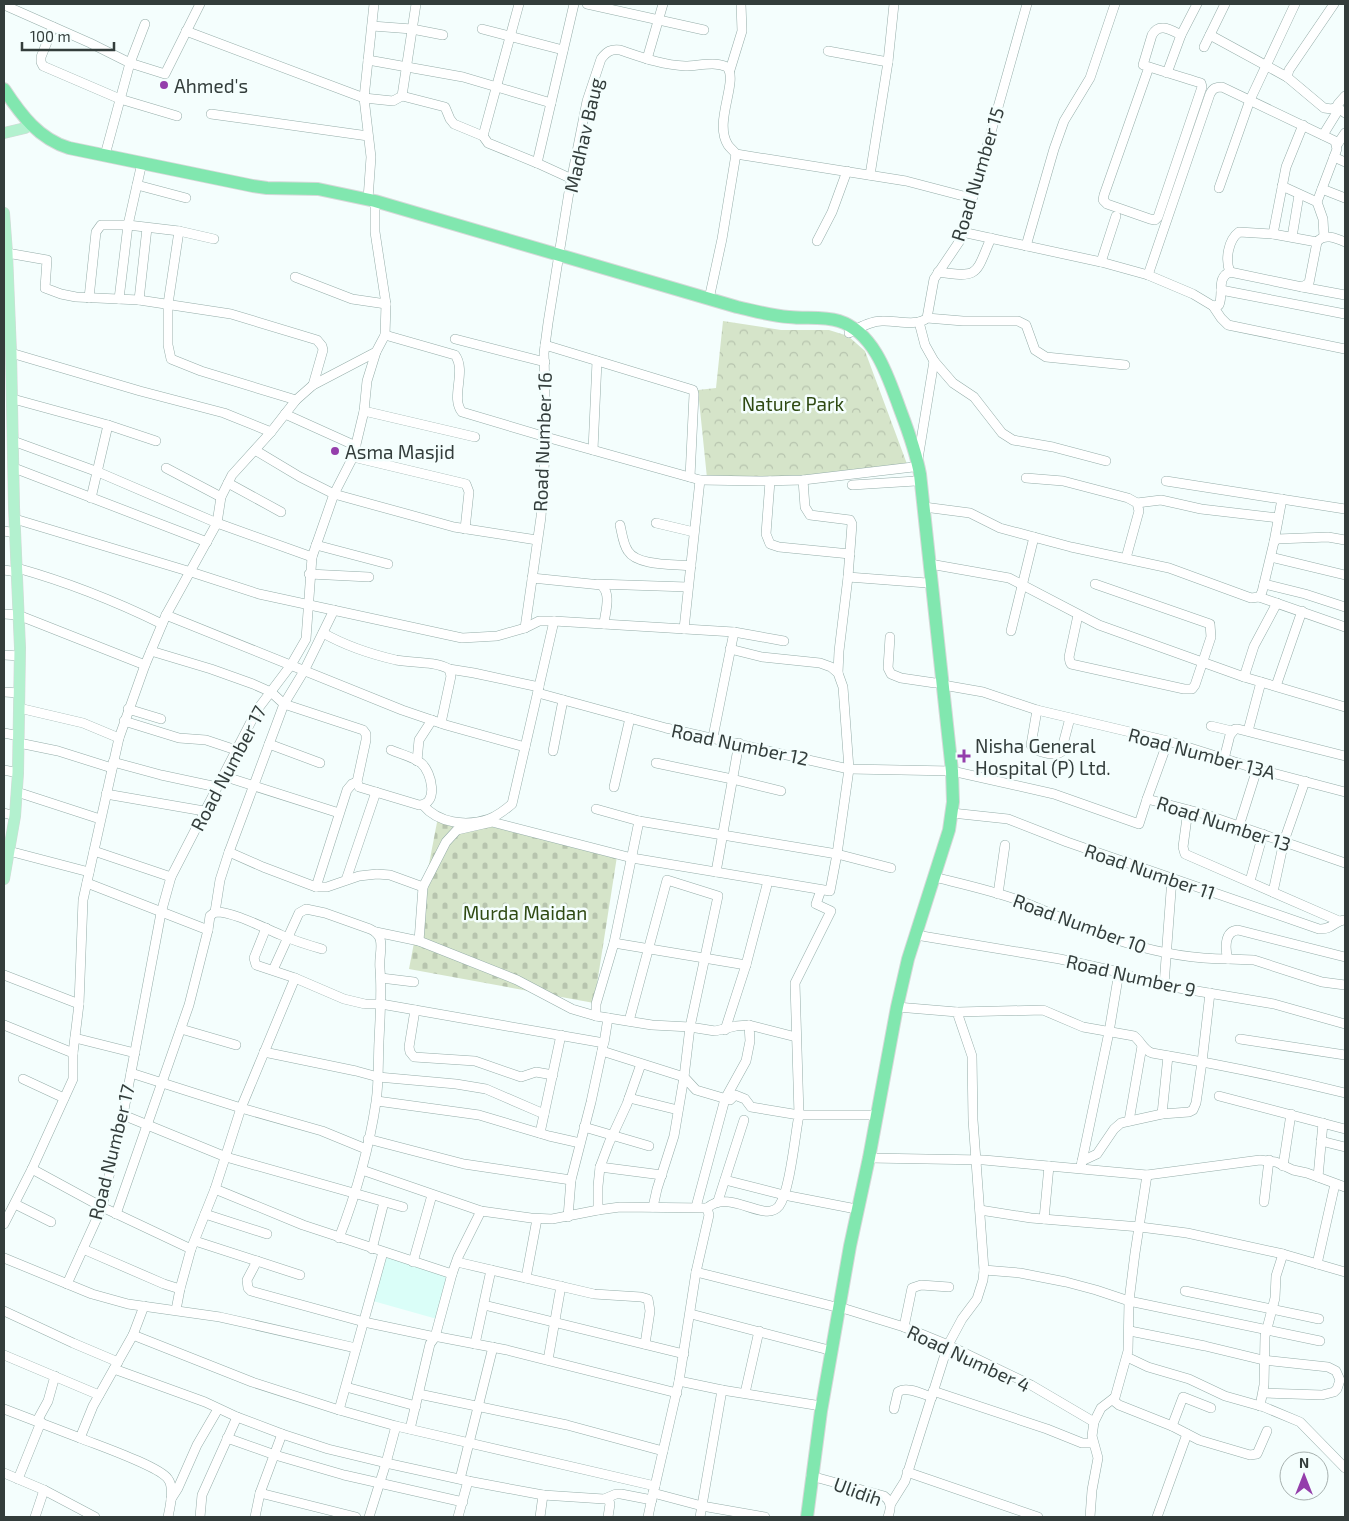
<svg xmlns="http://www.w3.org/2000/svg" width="1349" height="1521" font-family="'Exo 2',sans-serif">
  <defs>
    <pattern id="cemetery-stones" width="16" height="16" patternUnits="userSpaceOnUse" patternTransform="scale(1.25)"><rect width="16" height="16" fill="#d5e4c9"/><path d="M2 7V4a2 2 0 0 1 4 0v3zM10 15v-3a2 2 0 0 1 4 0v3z" fill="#b7c4ae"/></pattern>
    <pattern id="park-crowns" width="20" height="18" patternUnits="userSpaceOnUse" patternTransform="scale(1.25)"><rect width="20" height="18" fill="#d5e4c9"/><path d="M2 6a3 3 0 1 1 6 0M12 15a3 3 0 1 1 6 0" fill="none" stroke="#b7c4ae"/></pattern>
  </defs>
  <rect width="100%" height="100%" fill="#f4fefd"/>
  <!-- built -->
  <polygon fill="#dafef8" points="385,1256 448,1274 437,1319 373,1301"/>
  <!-- cemetery -->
  <polygon fill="url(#cemetery-stones)" points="438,817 618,850 594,1003 409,969"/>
  <!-- park -->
  <polygon fill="url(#park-crowns)" points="723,321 781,330 829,330 848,336 865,351 907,464 817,476 707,478 698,390 716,388"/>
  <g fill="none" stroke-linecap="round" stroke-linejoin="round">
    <defs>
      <g id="minor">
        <polyline points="519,4 483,136 488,143 537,163 572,179"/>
        <polyline points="587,4 704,30"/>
        <polyline points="1334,4 1289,70 1287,77 1324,108 1332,109 1337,107"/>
        <polyline points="4,5 90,43 130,63 105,155"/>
        <polyline points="145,24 130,63 165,74 200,4"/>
        <polyline points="372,26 412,29 443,35"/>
        <polyline points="53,27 41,57 41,62 43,66 120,99 177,116"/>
        <polyline points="482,29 563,50"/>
        <polyline points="186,31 364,98 374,4"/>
        <polyline points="1181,35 1197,4"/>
        <polyline points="1210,35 1287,77"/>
        <polyline points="1204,47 1225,4"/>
        <polyline points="828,51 888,62"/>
        <polyline points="647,59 663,4"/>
        <polyline points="368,60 463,77 551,103"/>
        <path d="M1149,67L1104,195L1103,200L1107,204L1150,219L1155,220L1158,217L1202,87L1201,83C1181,77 1162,71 1143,65L1152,35C1159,22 1171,30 1181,35L1167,73"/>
        <polyline points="730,70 742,31 741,4"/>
        <polyline points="402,96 445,107 450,119 454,124 483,136"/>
        <polyline points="1345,96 1338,104 1337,107 1345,113"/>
        <polyline points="211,114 368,136"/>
        <polyline points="1323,135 1339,109"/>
        <polyline points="1337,145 1345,133"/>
        <polyline points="1334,157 1345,162"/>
        <polyline points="537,163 574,4"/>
        <polyline points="870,175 888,62 894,4"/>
        <polyline points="137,185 186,198"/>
        <polyline points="1282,186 1317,202"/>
        <polyline points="1219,188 1250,100 1295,4"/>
        <polyline points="1322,189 1345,198"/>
        <polyline points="368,199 371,157 364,98 393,101 402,96 416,4"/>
        <polyline points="179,231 168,304 168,345 171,359 201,371 296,400"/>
        <path d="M962,232L1101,262L1148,275L1193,294L1213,306L1219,305C1224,294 1216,277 1230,272L1302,287L1309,283L1317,242C1324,233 1336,238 1345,242"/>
        <polyline points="1273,234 1286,167 1303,125"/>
        <polyline points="1292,237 1299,195"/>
        <polyline points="817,241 832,212 847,171"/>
        <polyline points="1026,246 1054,149 1064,121 1090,78 1115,4"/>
        <polyline points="7,253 47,260 45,288 61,294 76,297 139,300 231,314 317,340 322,346 323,350 313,385"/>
        <polyline points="1101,262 1116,216"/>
        <path d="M938,272C980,278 975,275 991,238"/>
        <path d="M1230,272C1225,260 1228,240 1239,232L1273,234L1317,242"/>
        <path d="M1148,275L1210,94C1213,88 1216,87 1222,87L1335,141L1337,149L1317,202L1323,219L1324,237"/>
        <polyline points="295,277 352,299 386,304"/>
        <polyline points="1302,287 1345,295"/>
        <polyline points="1221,290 1345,314"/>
        <polyline points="89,298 96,232 101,225 128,225 179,231 214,239"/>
        <polyline points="119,299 128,225 141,167"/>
        <polyline points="709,299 722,239 736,154 906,181 971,198"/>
        <polyline points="139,300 147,228"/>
        <polyline points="1213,306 1221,318 1228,325 1345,349"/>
        <polyline points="927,318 963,321 1018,321 1026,325 1035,350 1046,357 1125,365"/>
        <polyline points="919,322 925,345 934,361 953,383 974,397 1002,433 1013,440 1053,447 1106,461"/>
        <path d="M849,333C859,328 870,321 882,321C895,320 917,327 927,318L934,279L961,239L1027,4"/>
        <path d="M385,335L455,355C467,371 450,398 462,412L546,437L700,480L684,629"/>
        <polyline points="455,339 545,362"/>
        <polyline points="545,345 693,390 694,394 690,477"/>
        <polyline points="11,353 140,391 224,413 271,432"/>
        <polyline points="13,399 108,425 91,498"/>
        <polyline points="364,411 475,437"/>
        <polyline points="285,414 356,446"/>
        <polyline points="108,425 156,441"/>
        <polyline points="13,441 98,472 217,523 312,557"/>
        <polyline points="255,450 300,477 334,494 454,527 537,540"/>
        <polyline points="593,450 597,361"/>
        <polyline points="353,457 466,484 469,492 465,529"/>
        <polyline points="918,459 934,361"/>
        <polyline points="14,468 207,542"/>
        <polyline points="166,468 221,497"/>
        <polyline points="1026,478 1063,481 1128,498 1137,503 1139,511 1126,558"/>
        <polyline points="700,480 759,481 803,480 913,467"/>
        <polyline points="803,480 805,507 810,515 850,520 852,524 848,577 839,651 838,673"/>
        <polyline points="770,481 766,534 770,544 779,547 850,554"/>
        <polyline points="1166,481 1345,509"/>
        <polyline points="228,483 281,512"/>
        <polyline points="852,485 916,481"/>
        <polyline points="1137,503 1161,500 1201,509 1278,518"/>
        <polyline points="924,507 970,513 1000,528 1071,547 1169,568 1251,598 1259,597 1262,592 1274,542 1277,539 1328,537 1345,540"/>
        <polyline points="15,519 191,572 259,594 462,638 497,636 525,628 539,621 554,621 734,632 784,641"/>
        <polyline points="656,523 694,532"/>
        <path d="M620,525C622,533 623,544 628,551C637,566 674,564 691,566"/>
        <polyline points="4,531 15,533"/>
        <polyline points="1274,542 1282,499"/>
        <polyline points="316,545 388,564"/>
        <polyline points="1271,557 1345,575"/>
        <polyline points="930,564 1009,578 1099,625 1244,677 1345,707"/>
        <path d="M17,568C67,582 115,601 162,624"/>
        <polyline points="4,570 17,572"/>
        <polyline points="309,574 369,577"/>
        <polyline points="848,577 927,583"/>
        <path d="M532,578L601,585C612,594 605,612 604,624"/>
        <polyline points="597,584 688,587"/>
        <polyline points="1264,584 1305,594 1345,607"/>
        <polyline points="1259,597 1345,627"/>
        <polyline points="4,614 18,615 145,665"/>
        <polyline points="166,615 402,710 446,725 525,747"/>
        <polyline points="1078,615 1069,657 1070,662 1071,664 1184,689 1192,689 1195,685 1211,637 1210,624 1095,584"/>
        <path d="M525,628L541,517L546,437L544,353L548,323L569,192L587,101L601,59C607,51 611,49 620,50C641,57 662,65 685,66C699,66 714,61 727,67C739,81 713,122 728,145C730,148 734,151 736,154"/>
        <polyline points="1011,631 1034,537"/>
        <path d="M323,633C346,646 370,654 396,660C413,663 434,661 449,669L451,676L441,723"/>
        <polyline points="890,637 888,668 891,674 901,678 935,683"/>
        <path d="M151,651L211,669L253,684L271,692L284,704L363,730L366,734V740L357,782L359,787L419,805C439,805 432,772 421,763C413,757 400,754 391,750"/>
        <polyline points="4,655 20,656"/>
        <polyline points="449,669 474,673 539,687"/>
        <polyline points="1244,677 1254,646 1277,603"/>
        <polyline points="943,685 983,692 1037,710 1168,741 1257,769 1345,792"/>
        <polyline points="1276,686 1302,611"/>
        <polyline points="4,692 19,693"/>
        <polyline points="538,693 666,728 849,769 952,771 1054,794 1139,824 1147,799 1204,814 1345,863"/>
        <polyline points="19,708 83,723 119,738"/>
        <polyline points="128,709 161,719"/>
        <path d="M1037,710L1031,745C1036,752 1054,757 1061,752L1070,718"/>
        <polyline points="124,721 179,738 206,740 236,750"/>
        <polyline points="1211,726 1232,731"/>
        <polyline points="1248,731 1261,682"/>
        <polyline points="4,733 19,736"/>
        <polyline points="713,737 734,632"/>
        <polyline points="19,743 58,751 112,768"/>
        <polyline points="269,744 320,763"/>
        <polyline points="553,751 563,700"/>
        <polyline points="1224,759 1230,735 1235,729 1238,729 1345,756"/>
        <polyline points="417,761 419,740 432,720"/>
        <polyline points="113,762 161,775 217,787"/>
        <polyline points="656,763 732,779 781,791"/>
        <polyline points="4,770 18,773"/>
        <polyline points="223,776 339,813"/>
        <polyline points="614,787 630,718"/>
        <polyline points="17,792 100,819"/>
        <polyline points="106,794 204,811"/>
        <polyline points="1147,799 1168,741"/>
        <path d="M423,805C438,823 466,827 489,819C497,816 505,810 512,804L554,621"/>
        <polyline points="596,809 639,821 837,854 891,868"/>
        <polyline points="1188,810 1183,847 1185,854 1339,921"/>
        <polyline points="4,813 15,816"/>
        <path d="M952,813L1008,819L1067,842L1319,929C1332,930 1334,921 1345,920"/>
        <path d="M639,821L614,943L596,1004V1016L652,1025L690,1027L684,1077L696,1090L730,1100L735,1095L745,1099L751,1107L799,1115C795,1135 790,1191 779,1206C765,1224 730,1188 707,1208"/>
        <polyline points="1239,826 1257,769"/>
        <polyline points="5,850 89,872"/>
        <polyline points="94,851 171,877"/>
        <polyline points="229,852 263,867 316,887 327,887 359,876 377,874 390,875 423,887"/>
        <polyline points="716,872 739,743"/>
        <path d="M934,877C962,884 990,890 1018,900C1054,914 1090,932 1127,943C1160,953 1195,959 1228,959"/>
        <polyline points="346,880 376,792"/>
        <polyline points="1250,881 1263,834"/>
        <polyline points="87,883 208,930"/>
        <polyline points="316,887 347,790 352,784 357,782"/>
        <polyline points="821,890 816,904 831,911 795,983 799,1115 877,1115"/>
        <polyline points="1273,892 1284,841 1305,781"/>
        <polyline points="998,894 1005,845"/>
        <polyline points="215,912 220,880 229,852 284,704 304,671 334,610"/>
        <polyline points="266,928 254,958 256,965 295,978 344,999 365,1004 381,1004 604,1043 608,1018"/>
        <polyline points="376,932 419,941 517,980 572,1009 596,1016"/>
        <polyline points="916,935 1060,959 1119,972 1149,983 1274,1004 1345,1024"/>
        <polyline points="419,941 423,887 446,842 457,830 492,822 632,858 830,891 837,854 849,769 843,687 838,673 831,667 820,663 762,657 730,649"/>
        <polyline points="614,943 746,965 768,881"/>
        <path d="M1345,957L1238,930C1224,931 1225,949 1228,959L1254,960L1322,982L1345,985"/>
        <path d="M273,970L299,913L306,909L325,913L370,929C388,937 378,953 380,969C382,994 380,1017 379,1041C378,1061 379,1082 376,1102C369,1149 356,1194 339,1238"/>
        <polyline points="4,975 79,1004"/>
        <polyline points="381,978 414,982"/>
        <polyline points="1164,985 1172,878"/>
        <polyline points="415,1010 409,1047 410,1052 414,1057 475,1061 521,1077 536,1072 553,1075"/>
        <path d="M957,1012L1043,1010L1083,1027L1134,1036C1141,1041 1143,1050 1152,1053C1217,1064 1281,1077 1345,1093"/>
        <polyline points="629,1021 667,880 718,896 690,1027 715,1031 736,1026 749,1025 796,1037"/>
        <polyline points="4,1025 73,1053"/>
        <polyline points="181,1029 236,1045"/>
        <polyline points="725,1030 746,965"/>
        <polyline points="75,1038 135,1053"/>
        <polyline points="1240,1039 1345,1055"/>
        <polyline points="602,1051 684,1077 674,1136 657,1189 653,1207"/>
        <polyline points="264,1052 356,1071 378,1077 456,1084 486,1089 544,1114"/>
        <polyline points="131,1073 241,1108 322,1131 366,1149"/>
        <polyline points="23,1079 64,1098"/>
        <polyline points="1219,1096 1345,1129"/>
        <polyline points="629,1098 678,1110"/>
        <polyline points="377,1101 479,1115 549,1136 580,1143"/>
        <polyline points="1162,1114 1168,1056"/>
        <polyline points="123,1115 226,1157 403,1207"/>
        <polyline points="1129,1121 1142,1046"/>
        <polyline points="584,1127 649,1146"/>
        <polyline points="540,1133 561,1035"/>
        <polyline points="368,1139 464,1164 571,1180"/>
        <polyline points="1321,1141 1345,1147"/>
        <polyline points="869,1158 984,1160 1147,1175 1260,1160 1276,1162 1293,1170 1307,1173 1345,1187"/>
        <polyline points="1082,1161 1097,1154 1114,1129 1121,1123 1162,1114 1189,1112 1193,1110 1196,1103 1202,1062 1210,993"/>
        <polyline points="1081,1166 1109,1032 1119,972"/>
        <polyline points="1283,1166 1291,1114"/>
        <polyline points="600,1167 662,1175"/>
        <polyline points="32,1169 102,1207 191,1249"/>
        <polyline points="362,1170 481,1211 531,1218 552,1219 598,1210 620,1207 707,1208 709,1215 696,1272 679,1381 655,1486"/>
        <polyline points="1147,1175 1135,1253 1129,1301 1128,1351 1114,1401 1119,1405 1172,1426 1199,1440 1250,1455 1257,1454 1267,1431"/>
        <polyline points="1318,1177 1323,1123"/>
        <polyline points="725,1180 784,1195 851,1208"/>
        <polyline points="215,1189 303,1225 452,1274"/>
        <polyline points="718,1201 744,1120"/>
        <polyline points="1264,1202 1269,1160"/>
        <polyline points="15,1204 51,1222"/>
        <polyline points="696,1207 725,1099 746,1061 750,1041 749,1025"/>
        <polyline points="598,1210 598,1186 600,1167 609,1143 627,1104 641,1064"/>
        <polyline points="980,1210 1031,1218 1140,1227 1187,1233 1283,1254 1345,1272"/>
        <path d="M116,1214L189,1005L208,930L210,916L215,912C232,911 264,928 281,935C295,941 308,945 322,949"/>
        <polyline points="205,1214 267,1234"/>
        <polyline points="568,1217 571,1180 591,1102 603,1046"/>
        <polyline points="1044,1219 1049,1166"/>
        <polyline points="4,1224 32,1169 73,1079 73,1053 79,1004 83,900 119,738 145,665 166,615 217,523 221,497 232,475 271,432 296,400 313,385 376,352"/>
        <polyline points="195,1241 300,1275"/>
        <polyline points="83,1249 164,1284 180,1289"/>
        <polyline points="372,1249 384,1202"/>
        <polyline points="4,1258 92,1294 128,1304 220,1317 356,1348"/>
        <polyline points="257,1261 247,1280 248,1288 251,1291 364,1322 435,1337 452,1274 458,1257 481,1211"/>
        <polyline points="413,1262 432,1195"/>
        <polyline points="457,1262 594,1294 641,1297 648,1299 650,1311 645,1344"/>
        <polyline points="1317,1264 1335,1184"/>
        <polyline points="984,1270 1020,1273 1066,1282 1096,1290 1129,1301 1320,1341"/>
        <polyline points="696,1272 832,1306"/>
        <polyline points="526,1278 537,1219"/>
        <polyline points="67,1284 102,1207 123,1115 161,913 171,877 257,710 291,665 306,639 312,557 334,494 353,457 364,411 367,381 376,352 385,335 386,304 375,232 375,201"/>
        <polyline points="1185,1291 1319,1319"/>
        <polyline points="484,1305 684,1354"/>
        <polyline points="839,1307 904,1327 948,1345 1031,1385 1094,1422"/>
        <polyline points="176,1310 180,1289 191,1249 215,1189 241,1108 295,978"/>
        <polyline points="4,1311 73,1343 118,1362"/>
        <polyline points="691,1314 825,1349"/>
        <polyline points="904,1327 912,1288 921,1285 949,1287"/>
        <polyline points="1130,1331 1205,1346 1263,1360 1328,1367 1336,1371 1340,1380 1337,1389 1334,1392 1322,1395 1264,1393"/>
        <polyline points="133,1335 144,1306"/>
        <polyline points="475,1344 491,1270"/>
        <polyline points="4,1355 99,1395"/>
        <polyline points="1127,1357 1148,1367 1189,1379 1225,1396 1264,1407 1300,1422 1345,1468"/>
        <polyline points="548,1360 561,1286"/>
        <polyline points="114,1369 205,1402 237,1417 282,1434 328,1449 386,1463 396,1426"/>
        <polyline points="679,1381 722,1390 815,1405"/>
        <polyline points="346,1387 416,1406"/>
        <polyline points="933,1391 1047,1429 1082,1443 1093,1443"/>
        <polyline points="745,1393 759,1331"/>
        <polyline points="419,1394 567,1425 663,1451"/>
        <polyline points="1260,1406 1264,1385 1265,1336 1275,1298 1276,1276 1283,1254"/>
        <polyline points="4,1409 80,1438 93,1406 133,1335 252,1382 339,1410 396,1426 655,1486 653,1493"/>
        <path d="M894,1409L898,1392C907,1386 922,1394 932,1397"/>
        <polyline points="339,1410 383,1252"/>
        <polyline points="37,1421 48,1401 55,1376"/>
        <polyline points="1172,1426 1183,1397 1211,1408"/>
        <polyline points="410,1429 430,1344 435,1337 439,1337 507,1350 677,1393"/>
        <path d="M80,1438C97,1445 159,1466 168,1479C175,1488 170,1507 168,1517"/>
        <polyline points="227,1438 275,1455 344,1475 463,1502"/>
        <polyline points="907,1472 1038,1517"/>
        <polyline points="4,1473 44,1490 95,1517"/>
        <path d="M811,1476L884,1496C892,1502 891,1508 888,1517"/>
        <polyline points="18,1479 41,1422"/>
        <polyline points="460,1479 493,1347"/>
        <polyline points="468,1481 543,1495 540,1517"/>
        <polyline points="260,1493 282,1434"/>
        <polyline points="543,1495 604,1499 616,1494 621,1494 652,1500"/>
        <polyline points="171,1499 178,1488 197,1445 218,1409"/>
        <polyline points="890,1505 905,1481 948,1345 962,1319 977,1299 983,1280 984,1270 973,1120 972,1056 957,1012 897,1007"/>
        <polyline points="35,1517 44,1490"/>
        <polyline points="200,1517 202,1495 237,1417"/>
        <polyline points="255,1517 260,1493 356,1517"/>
        <polyline points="369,1517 386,1463 468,1481 458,1517"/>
        <polyline points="608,1517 610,1504 608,1498"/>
        <polyline points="648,1517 653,1493 702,1506 765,1517"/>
        <polyline points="700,1517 722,1390"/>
        <polyline points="1090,1517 1092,1490 1098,1458 1092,1436 1094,1422 1101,1408 1114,1398"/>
        <polyline points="1157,1517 1187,1434"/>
      </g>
      <g id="major">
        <polyline points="4,133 25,128 31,124"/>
        <polyline points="4,213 7,253 11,353 14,507 20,648 18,773 15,816 4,879"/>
      </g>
      <path id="highway" d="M4,89C21,115 39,139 69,148L253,186L267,188L318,189L375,201L737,307C755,311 772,316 789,317C805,319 823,316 839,321C876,333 889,380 901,412C909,433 916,453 920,474L952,771L953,802L949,830L908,959L897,1007L869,1158L850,1246L821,1411L807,1517"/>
    </defs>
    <!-- minor casing -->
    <use href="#minor" stroke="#95ada9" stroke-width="10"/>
    <!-- major casing -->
    <use href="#major" stroke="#d6d8d8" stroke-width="12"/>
    <!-- highway casing -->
    <use href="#highway" stroke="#d6d8d8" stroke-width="14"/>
    <!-- minor -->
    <use href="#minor" stroke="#fff" stroke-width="9"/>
    <!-- major -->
    <use href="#major" stroke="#b3f1cf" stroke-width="11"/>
    <!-- highway -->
    <use href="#highway" stroke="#81e7af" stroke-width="12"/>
  </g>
  <!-- markers -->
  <g fill="#943eab" stroke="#f4fefd" stroke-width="2">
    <circle cx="164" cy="85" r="5"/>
    <circle cx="335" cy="451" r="5"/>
    <path d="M961.5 748.5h5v5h5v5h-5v5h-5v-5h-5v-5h5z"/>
  </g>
  <g text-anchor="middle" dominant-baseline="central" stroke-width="5" stroke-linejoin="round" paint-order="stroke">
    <!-- poi labels -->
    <g font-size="19" fill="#333d3b" stroke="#f4fefd" text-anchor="start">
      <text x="174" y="85">Ahmed's</text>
      <text x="345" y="451">Asma Masjid</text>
      <text x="975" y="745">Nisha General<tspan x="975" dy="22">Hospital (P) Ltd.</tspan></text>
    </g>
    <!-- street labels -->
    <g font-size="19" fill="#333d3b" stroke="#f4fefd">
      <text transform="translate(583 135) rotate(-77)">Madhav Baug</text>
      <text transform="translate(977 174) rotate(-73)">Road Number 15</text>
      <text transform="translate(542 442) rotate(-88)">Road Number 16</text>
      <text transform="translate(740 744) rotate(12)">Road Number 12</text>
      <text transform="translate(1202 753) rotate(15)">Road Number 13A</text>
      <text transform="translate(228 768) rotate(-62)">Road Number 17</text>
      <text transform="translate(1224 823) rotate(18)">Road Number 13</text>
      <text transform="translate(1150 871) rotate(19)">Road Number 11</text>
      <text transform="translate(1080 923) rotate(20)">Road Number 10</text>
      <text transform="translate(1131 975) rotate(13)">Road Number 9</text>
      <text transform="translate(111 1152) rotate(-76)">Road Number 17</text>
      <text transform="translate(969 1358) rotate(25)">Road Number 4</text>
      <text transform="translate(858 1491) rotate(20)">Ulidih</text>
    </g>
    <!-- park labels -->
    <g font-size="19" fill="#2f4a13" stroke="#f4fefd">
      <text x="793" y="403">Nature Park</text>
      <text x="525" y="912">Murda Maidan</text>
    </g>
  </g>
  <!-- border -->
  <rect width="1349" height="1521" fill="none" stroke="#333d3b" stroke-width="10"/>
  <!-- north arrow -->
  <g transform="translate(1304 1476)"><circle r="24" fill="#f4fefd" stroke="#a7b1af"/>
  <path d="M0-4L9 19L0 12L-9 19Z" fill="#943eab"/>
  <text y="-8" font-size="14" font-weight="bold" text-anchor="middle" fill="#333d3b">N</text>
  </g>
  <!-- scale -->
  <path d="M22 42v8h92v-8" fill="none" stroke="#333d3b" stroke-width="2.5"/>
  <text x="30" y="42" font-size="15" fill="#333d3b" stroke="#f4fefd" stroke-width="4" paint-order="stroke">100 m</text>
</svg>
